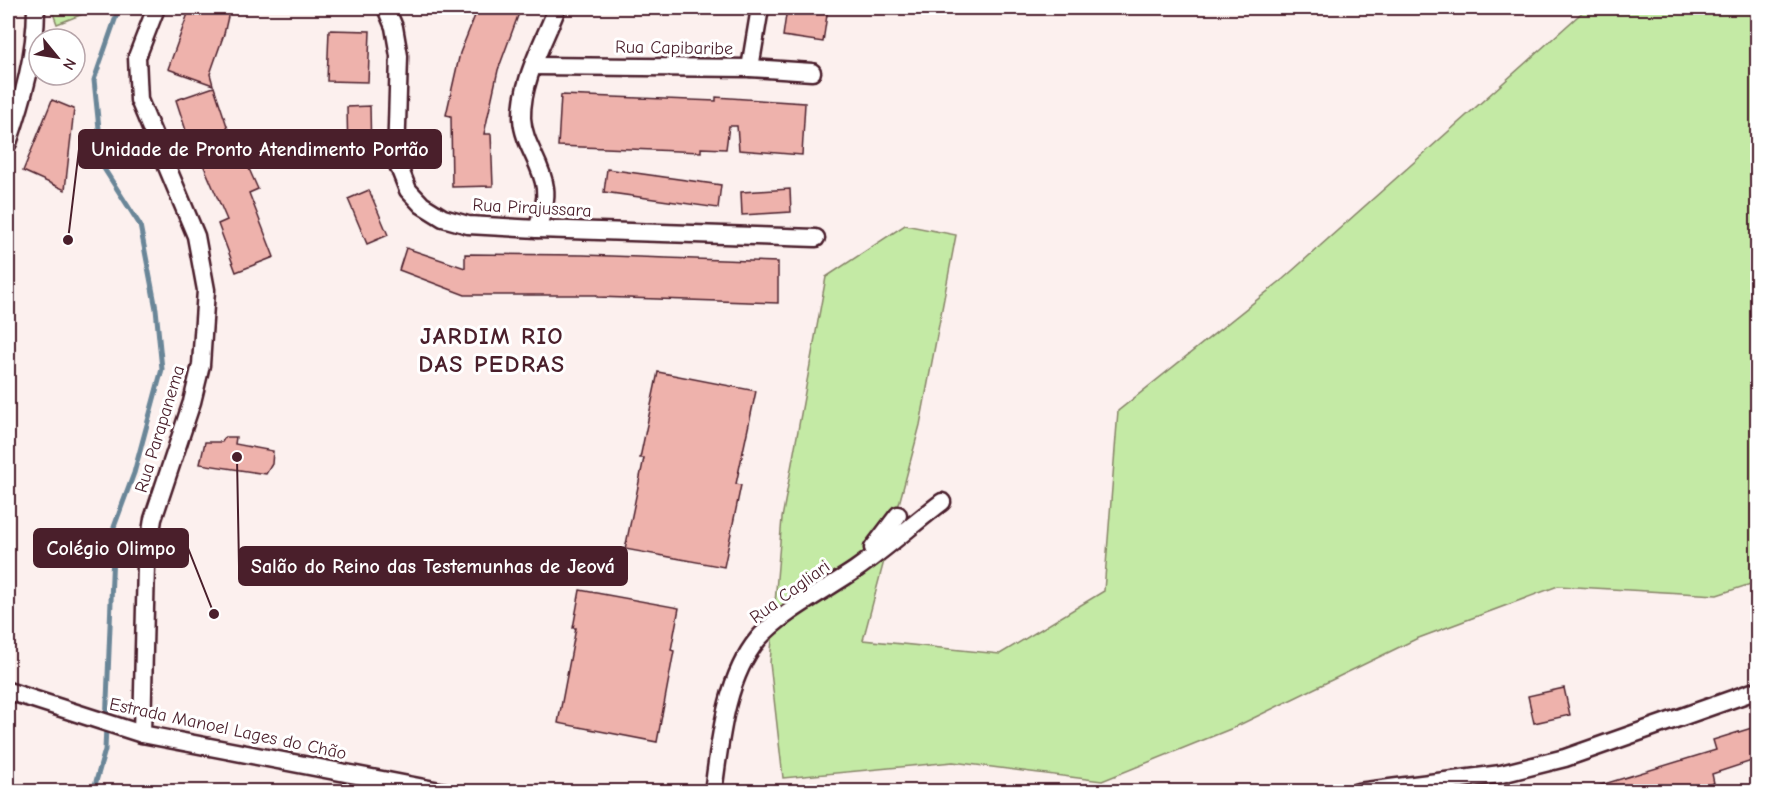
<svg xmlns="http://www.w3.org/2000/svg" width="1765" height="799" font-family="'Comic Neue',sans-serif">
  <rect width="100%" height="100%" fill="#fcf0ee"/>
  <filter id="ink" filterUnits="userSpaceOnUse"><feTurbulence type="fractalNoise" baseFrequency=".0167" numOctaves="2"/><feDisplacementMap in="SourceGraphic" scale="12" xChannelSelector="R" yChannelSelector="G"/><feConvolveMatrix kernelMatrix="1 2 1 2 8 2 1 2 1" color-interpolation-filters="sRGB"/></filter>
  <g filter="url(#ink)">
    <!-- green -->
    <g fill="#c4eaa5" stroke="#878468" stroke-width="1.5">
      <polygon points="51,8 93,8 91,11 57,24"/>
      <polygon points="1587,8 1757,8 1757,582 1717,595 1558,586 1416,639 1233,728 1102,781 953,762 783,778 770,663 782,518 826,277 905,225 956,235 920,425 863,640 1000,654 1104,591 1118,411 1283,279"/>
    </g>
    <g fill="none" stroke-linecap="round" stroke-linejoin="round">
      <!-- stream -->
      <polyline stroke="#6a8698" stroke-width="5" points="93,792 105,750 114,527 134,473 162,369 156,309 140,225 103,167 94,80 119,8"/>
    </g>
    <!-- building -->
    <g fill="#eeb2ac" stroke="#4a1f2b" stroke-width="1.5">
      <polygon points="190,8 230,8 224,34 210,74 213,85 168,69"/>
      <polygon points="478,8 505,8 519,13 498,70 484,134 491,134 493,186 452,187 451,116 446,115 460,53"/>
      <polygon points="787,8 828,8 823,42 783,36"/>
      <polygon points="329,30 370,31 368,82 327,81"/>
      <polygon points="214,87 233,144 237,142 258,189 249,193 274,257 236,272 218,224 227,220 196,148 192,149 176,100"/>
      <polygon points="561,95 716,101 716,97 805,103 802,155 739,150 737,126 729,126 726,149 701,148 701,152 558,146"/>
      <polygon points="52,100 74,109 65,190 23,171"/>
      <polygon points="370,106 371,156 348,156 347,107"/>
      <polygon points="607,169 721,185 718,208 604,192"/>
      <polygon points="790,189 791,212 742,215 741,192"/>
      <polygon points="369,190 388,235 367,244 348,199"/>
      <polygon points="406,248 465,268 465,254 583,255 778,262 778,303 597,297 597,295 465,295 399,270"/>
      <polygon points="658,372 756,391 736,484 741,485 724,567 625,549 644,458 640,458"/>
      <polygon points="225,437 236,437 235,444 273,451 272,464 266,474 200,464 205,442 222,442"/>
      <polygon points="580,590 679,608 671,650 674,651 657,742 558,723 576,628 573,628"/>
      <polygon points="1564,688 1570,715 1534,723 1528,696"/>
      <polygon points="1758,726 1758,759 1712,774 1714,783 1688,792 1592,792 1591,788 1716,750 1713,740"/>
    </g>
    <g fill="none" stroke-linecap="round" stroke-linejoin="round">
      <defs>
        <g id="minor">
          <polyline points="386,8 394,27 399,56 396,160 408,190 422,205 443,218 468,225 537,229 816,238"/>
          <polyline points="534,66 750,68 812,72"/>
          <polyline points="750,68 760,8"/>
          <path d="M8,143C23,99 36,54 36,8"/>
          <path d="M537,229C541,216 547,202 545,188C542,163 523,144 522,118C521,81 544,42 557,8"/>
          <polyline points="873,548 898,515"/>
          <polyline points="8,691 142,734 445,792"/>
          <polyline points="142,734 146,564 153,519 192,402 201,365 206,290 196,236 139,100 137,57 156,8"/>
          <path d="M713,792C720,742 725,679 758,639C779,614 827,589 855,570C885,549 913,524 942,502"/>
          <polyline points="1358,792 1501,774 1565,758 1758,690"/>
        </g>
      </defs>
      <!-- minor casing -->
      <use href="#minor" stroke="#4a1f2b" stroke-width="21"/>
      <!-- minor -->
      <use href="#minor" stroke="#fff" stroke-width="16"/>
    </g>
  </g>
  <g text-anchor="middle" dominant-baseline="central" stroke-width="6" stroke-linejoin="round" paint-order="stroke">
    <!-- street labels -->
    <g font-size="18" fill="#4a1f2b" stroke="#fff">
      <text transform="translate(674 48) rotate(1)">Rua Capibaribe</text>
      <text transform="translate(532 208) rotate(3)">Rua Pirajussara</text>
      <text transform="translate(160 429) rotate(-73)">Rua Parapanema</text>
      <text transform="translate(790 592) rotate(-36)">Rua Cagliari</text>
      <text transform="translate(228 729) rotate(12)">Estrada Manoel Lages do Chão</text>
    </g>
    <!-- district labels -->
    <g font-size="24" font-weight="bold" letter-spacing="1.5" fill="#4a1f2b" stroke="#fff">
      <text x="492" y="336">JARDIM RIO<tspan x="492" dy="28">DAS PEDRAS</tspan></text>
    </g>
  </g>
  <!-- callouts -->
  <path fill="none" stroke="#4a1f2b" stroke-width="2" d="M68 240L79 149M214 614L188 548M237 457L239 566"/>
  <g fill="#4a1f2b" stroke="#fff" stroke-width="2">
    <circle cx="68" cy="240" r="6"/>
    <circle cx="214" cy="614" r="6"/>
    <circle cx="237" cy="457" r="6"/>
  </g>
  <g fill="#4a1f2b" stroke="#4a1f2b" stroke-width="2">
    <rect x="79" y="130" width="362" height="38" rx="6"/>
    <rect x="34" y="529" width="154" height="38" rx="6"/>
    <rect x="239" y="547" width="388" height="38" rx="6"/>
  </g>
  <g font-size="20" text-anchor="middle" font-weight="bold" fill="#fff">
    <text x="260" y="156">Unidade de Pronto Atendimento Portão</text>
    <text x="111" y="555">Colégio Olimpo</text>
    <text x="433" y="573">Salão do Reino das Testemunhas de Jeová</text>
  </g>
  <!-- margin -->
  <rect width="1765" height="799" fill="none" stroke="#fff" stroke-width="30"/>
  <rect x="15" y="15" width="1735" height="769" fill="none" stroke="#4a1f2b" stroke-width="2" filter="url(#ink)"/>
  <!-- north arrow -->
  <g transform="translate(57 57) rotate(120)"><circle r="28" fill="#ffffff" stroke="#b7a5aa" stroke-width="1.5"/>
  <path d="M0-4.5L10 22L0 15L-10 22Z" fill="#4a1f2b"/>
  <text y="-9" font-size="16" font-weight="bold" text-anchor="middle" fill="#4a1f2b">N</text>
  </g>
</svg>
